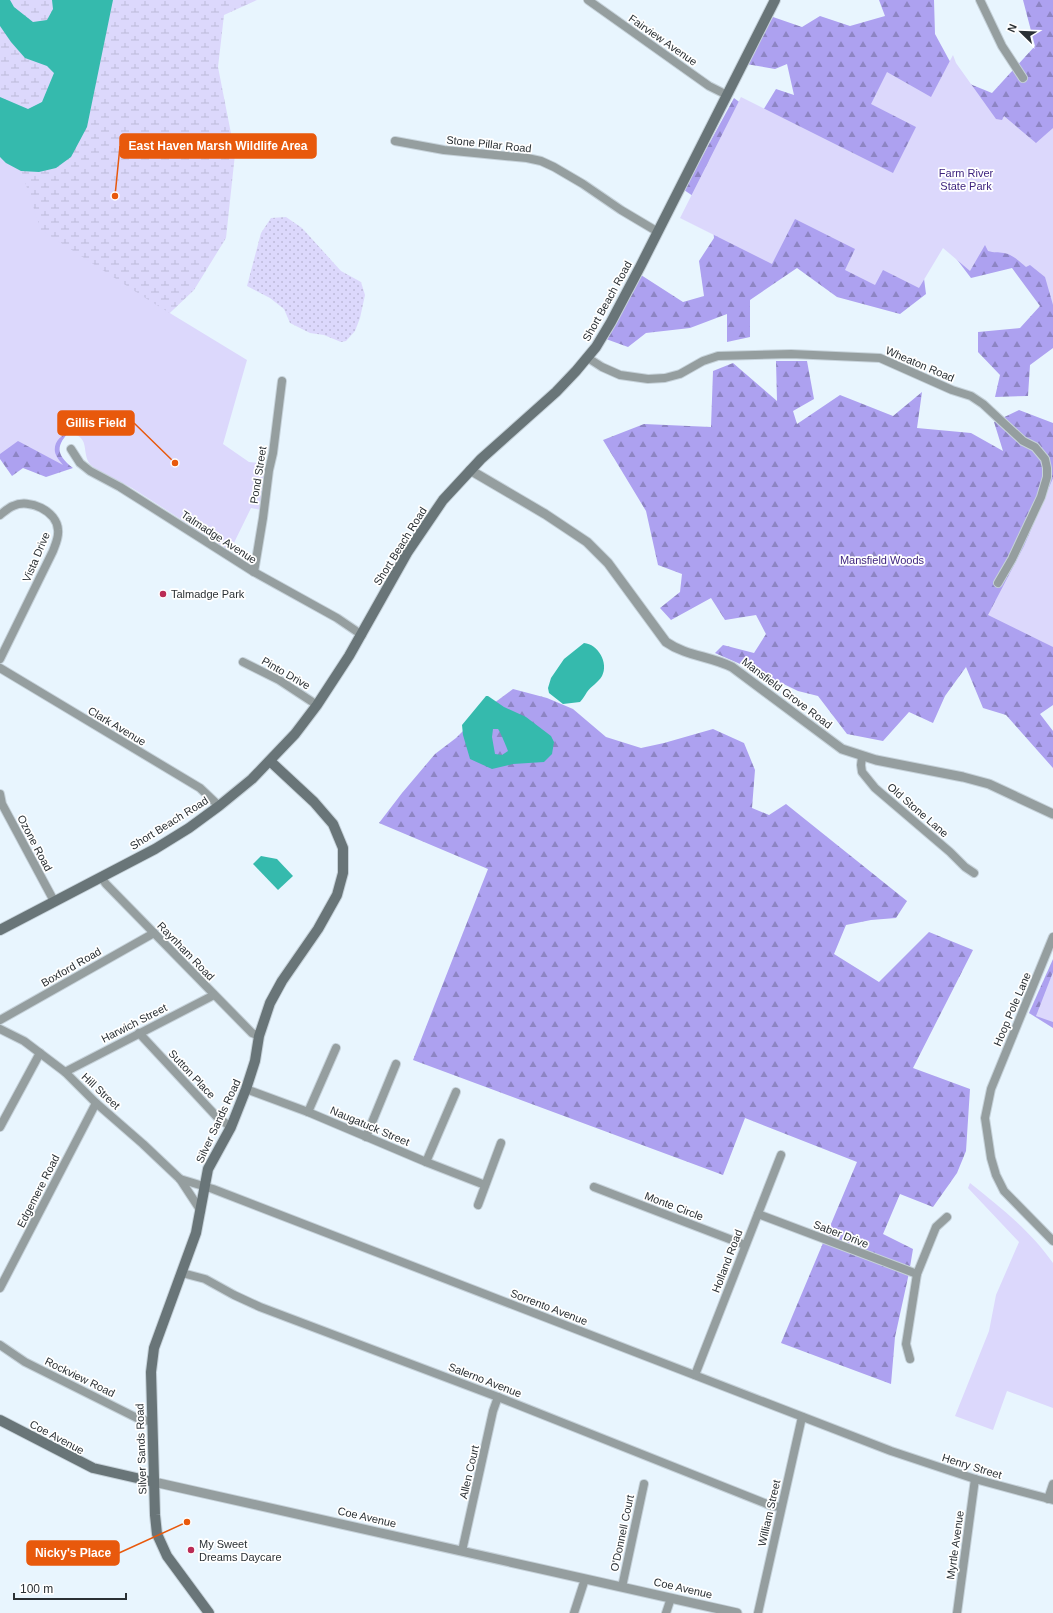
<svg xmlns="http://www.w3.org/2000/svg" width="1053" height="1613" font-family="Helvetica,sans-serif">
  <defs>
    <pattern id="grass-dots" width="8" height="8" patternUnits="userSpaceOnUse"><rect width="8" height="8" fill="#dcd8fc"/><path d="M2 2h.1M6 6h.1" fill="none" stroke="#bdbad9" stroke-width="1.8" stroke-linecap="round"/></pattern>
    <pattern id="forest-firs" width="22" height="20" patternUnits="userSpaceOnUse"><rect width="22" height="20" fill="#ada1f0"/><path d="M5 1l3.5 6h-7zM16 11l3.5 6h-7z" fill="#8d84c3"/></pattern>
    <pattern id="wetland-marsh" width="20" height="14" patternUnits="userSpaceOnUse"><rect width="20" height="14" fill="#dcd8fc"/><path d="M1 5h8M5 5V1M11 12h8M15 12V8" fill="none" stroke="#bdbad9"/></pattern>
  </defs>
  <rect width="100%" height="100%" fill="#e8f5fe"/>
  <!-- grass -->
  <polygon fill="url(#grass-dots)" points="286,217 302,228 341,271 361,282 365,295 360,318 355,331 346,341 341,342 324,335 310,333 290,323 284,309 270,298 247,286 261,233 271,218"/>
  <!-- forest -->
  <g fill="url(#forest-firs)">
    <polygon points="879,0 934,0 935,34 960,80 992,93 1035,46 1023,0 1053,0 1053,348 1030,365 1028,396 995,397 1000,375 978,352 978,332 1020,328 1040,306 1012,268 971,278 936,232 921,255 926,294 900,314 837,297 797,268 750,300 750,337 727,342 727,314 690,328 646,333 628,347 606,339 641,275 683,302 704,296 699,261 714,238 711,208 684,190 734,98 759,117 776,89 794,95 787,64 775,69 746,64 773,17 802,27 820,16 850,26 885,16"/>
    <path d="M0,326L71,430C56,445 55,454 73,468L46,477L23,468L12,476L0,459Z"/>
    <polygon points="776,361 807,361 814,399 793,411 797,424 840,395 893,416 922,392 917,428 971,433 1003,451 994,422 1019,410 1053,423 1053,705 1040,714 1053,731 1053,768 1006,715 983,708 966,667 945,696 933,723 909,712 883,741 847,734 818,696 798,691 763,674 715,653 723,645 754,653 766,634 756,615 725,620 711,598 671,620 660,608 680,592 682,574 658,565 646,511 603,440 644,424 711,427 713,371 733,363 777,401"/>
    <polygon points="513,689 547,698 573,709 606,737 641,748 664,743 713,729 744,743 755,770 752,808 769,815 786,804 907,901 896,918 871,920 846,925 834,954 879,982 929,932 973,950 913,1068 970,1089 966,1151 957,1173 933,1207 900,1194 883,1234 913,1249 909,1273 895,1337 891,1384 781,1343 857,1162 745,1118 723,1175 413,1060 488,869 379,823 402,793 435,754 456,738 482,712"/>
    <polygon points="1053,959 1053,1028 1029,1013"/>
  </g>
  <!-- wetland -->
  <polygon fill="url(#wetland-marsh)" points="0,0 257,0 224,15 218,67 235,154 226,238 194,290 111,369 0,350"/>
  <!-- green -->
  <g fill="#dcd8fc">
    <path d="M953,55L956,63L996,119L1002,120L1004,116L1036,143L1053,128V305L1045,277L1030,265L1026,267C1020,262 1012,254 1004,253C998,252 994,253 988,251L985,245L970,271L943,248L919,288L883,270L875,285L845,270L855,249L795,219L772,264L680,218L741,97L893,173L916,127L871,104L887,72L931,97Z"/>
    <path d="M0,142L16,155L41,230L150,301L247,360L223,444L249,462L268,464L261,510L251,508L230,551C197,530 165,509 132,488C119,481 103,476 92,466C81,457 90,440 76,435C65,430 53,440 55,452C56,457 60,461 63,465L18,441L0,454Z"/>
    <polygon points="1053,478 1053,647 988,615 1024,546"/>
    <polygon points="1053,972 1053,1022 1036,1016"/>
    <path d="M970,1183C1000,1207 1031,1231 1053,1263V1408L1007,1391L993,1430L955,1416L989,1331L996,1295L1019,1242L968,1188Z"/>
  </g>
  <!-- water -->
  <g fill="#35baad" fill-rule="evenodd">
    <polygon points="0,0 10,0 14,7 33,22 47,20 53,9 52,0 113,0 87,127 71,157 56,168 39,172 21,171 6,163 0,157 0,97 28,109 42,102 54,73 47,66 25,58 11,42 0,26"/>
    <path d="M584,643C598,644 609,663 602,676C598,683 591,686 587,692C585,695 583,699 580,702L563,704L549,693L548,688L551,678L564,659Z"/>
    <path d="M486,696H488L504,707L526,717L551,736L554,742L552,754L544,762L513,764L492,769L470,759L463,735L462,725ZM493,729H498C500,731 507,748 508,751L502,755L495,754L492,737Z"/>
    <polygon points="261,856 277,859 293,876 278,890 253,864"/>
  </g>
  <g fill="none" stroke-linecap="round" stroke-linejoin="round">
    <defs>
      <g id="minor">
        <polyline points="588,0 709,86 727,95"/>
        <polyline points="980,0 1002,46 1023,78"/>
        <polyline points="395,141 444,150 527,158 541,161 554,167 583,184 621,210 658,232"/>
        <polyline points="588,358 602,367 620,375 648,379 665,378 680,374 703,361 718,356 791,354 880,358 952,390 971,396 983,404 1023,441 1035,447 1045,459 1047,468 1047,477 1041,497 1012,559 998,583"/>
        <polyline points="71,449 80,463 90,471 120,487 254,572 337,618 362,635"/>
        <path d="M0,515C4,512 8,508 13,506C29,498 57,511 58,530C59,538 55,545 53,551L0,659"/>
        <polyline points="254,572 263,518 269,470 273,453 282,381"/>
        <polyline points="243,662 279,680 317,705"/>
        <polyline points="0,668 200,788 219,806"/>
        <polyline points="862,757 861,765 862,772 875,788 950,852 965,867 974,873"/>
        <polyline points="0,794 2,804 54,901"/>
        <polyline points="101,877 106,884 252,1033 259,1036"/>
        <polyline points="1053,937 991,1089 985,1118 991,1158 996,1175 1004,1191 1053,1241"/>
        <polyline points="0,1020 154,933"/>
        <polyline points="0,1029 24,1041 65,1072 96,1103 143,1144 180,1179 201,1211"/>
        <polyline points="139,1033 217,1117 231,1127"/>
        <polyline points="65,1072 214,995"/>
        <polyline points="246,1089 308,1112 426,1162 485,1185"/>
        <polyline points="308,1112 336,1048"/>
        <polyline points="0,1127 40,1053"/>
        <polyline points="366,1137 396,1064"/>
        <polyline points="426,1162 456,1092"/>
        <polyline points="180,1179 213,1189 891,1451 975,1479 1053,1500"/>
        <polyline points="594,1187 745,1245"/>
        <polyline points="478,1205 501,1143"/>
        <polyline points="758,1214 917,1274"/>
        <polyline points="182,1273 205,1279 234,1295 260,1307 498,1397 772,1506 781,1507"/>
        <polyline points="0,1288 96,1103"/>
        <polyline points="0,1345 25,1362 137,1418 152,1422"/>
        <polyline points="910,1359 906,1344 917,1274 936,1227 947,1217"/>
        <polyline points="695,1375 781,1155"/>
        <polyline points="1048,1499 1053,1484"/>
        <polyline points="462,1551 493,1411 498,1397"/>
        <polyline points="622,1587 644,1484"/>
        <polyline points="574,1613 585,1579"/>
        <polyline points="666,1613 671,1598"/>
        <polyline points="758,1613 802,1417"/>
        <polyline points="957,1613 975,1479"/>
      </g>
      <g id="tertiary">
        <path d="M470,470L545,514L587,542L608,563L666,642C686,656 710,656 732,667L842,749L876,760L963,777L989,784L1053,814"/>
        <polyline points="154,1482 737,1613"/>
      </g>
      <g id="secondary">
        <polyline points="0,930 155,849 189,828 219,806 252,779 295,734 317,705 349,656 407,553 443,500 481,459 556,392 576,371 596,347 611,322 640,267 775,0"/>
        <polyline points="0,1420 93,1468 154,1482"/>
        <polyline points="209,1613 167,1556 157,1534 155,1515 151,1372 154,1348 196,1233 208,1169 231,1127 246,1089 255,1061 259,1036 270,1003 282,981 318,929 337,895 343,873 343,848 333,824 314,802 270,761"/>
      </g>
    </defs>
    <!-- minor casing -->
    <use href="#minor" stroke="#c6d2da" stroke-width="10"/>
    <!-- tertiary casing -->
    <use href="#tertiary" stroke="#c6d2da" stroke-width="11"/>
    <!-- secondary casing -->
    <use href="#secondary" stroke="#c6d2da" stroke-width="12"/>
    <!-- minor -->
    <use href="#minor" stroke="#959e9f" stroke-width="8"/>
    <!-- tertiary -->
    <use href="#tertiary" stroke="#959e9f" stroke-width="9"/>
    <!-- secondary -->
    <use href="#secondary" stroke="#697578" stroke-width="10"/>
  </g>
  <!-- markers -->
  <g fill="#ba2b55" stroke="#fff" stroke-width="1.5">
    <circle cx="163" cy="594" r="4"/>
    <circle cx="191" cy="1550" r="4"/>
  </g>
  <g text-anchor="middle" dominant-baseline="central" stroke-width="3.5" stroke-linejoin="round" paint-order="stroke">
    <!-- street labels -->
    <g font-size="11" fill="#2a3034" stroke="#fff">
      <text transform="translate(663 40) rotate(35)">Fairview Avenue</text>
      <text transform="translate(489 144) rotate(6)">Stone Pillar Road</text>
      <text transform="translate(607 301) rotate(-61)">Short Beach Road</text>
      <text transform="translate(920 364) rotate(23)">Wheaton Road</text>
      <text transform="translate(258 475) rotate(-81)">Pond Street</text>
      <text transform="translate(219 537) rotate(33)">Talmadge Avenue</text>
      <text transform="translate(400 546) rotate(-58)">Short Beach Road</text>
      <text transform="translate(36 557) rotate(-67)">Vista Drive</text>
      <text transform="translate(286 673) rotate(30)">Pinto Drive</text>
      <text transform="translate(787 693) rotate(37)">Mansfield Grove Road</text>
      <text transform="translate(117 726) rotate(31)">Clark Avenue</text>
      <text transform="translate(918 810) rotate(41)">Old Stone Lane</text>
      <text transform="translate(169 823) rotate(-32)">Short Beach Road</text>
      <text transform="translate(35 843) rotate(62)">Ozone Road</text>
      <text transform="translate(186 951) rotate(46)">Raynham Road</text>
      <text transform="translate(71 967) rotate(-30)">Boxford Road</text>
      <text transform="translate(1012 1009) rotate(-67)">Hoop Pole Lane</text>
      <text transform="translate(134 1023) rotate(-27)">Harwich Street</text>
      <text transform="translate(192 1074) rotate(47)">Sutton Place</text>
      <text transform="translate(101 1091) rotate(43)">Hill Street</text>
      <text transform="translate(218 1121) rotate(-65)">Silver Sands Road</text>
      <text transform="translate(370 1126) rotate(23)">Naugatuck Street</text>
      <text transform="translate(38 1191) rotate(-63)">Edgemere Road</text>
      <text transform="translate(674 1206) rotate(21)">Monte Circle</text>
      <text transform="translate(841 1234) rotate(21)">Saber Drive</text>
      <text transform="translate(727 1261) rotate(-69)">Holland Road</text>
      <text transform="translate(549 1307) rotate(21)">Sorrento Avenue</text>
      <text transform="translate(80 1377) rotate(26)">Rockview Road</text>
      <text transform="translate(485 1380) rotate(21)">Salerno Avenue</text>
      <text transform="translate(57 1437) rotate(28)">Coe Avenue</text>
      <text transform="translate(141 1449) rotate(-92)">Silver Sands Road</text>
      <text transform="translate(972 1466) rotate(17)">Henry Street</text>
      <text transform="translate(469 1472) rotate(-77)">Allen Court</text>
      <text transform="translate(769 1513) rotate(-77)">William Street</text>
      <text transform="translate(367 1517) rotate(13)">Coe Avenue</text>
      <text transform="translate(622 1533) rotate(-78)">O'Donnell Court</text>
      <text transform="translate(955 1545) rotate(-82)">Myrtle Avenue</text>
      <text transform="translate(683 1588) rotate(13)">Coe Avenue</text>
    </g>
    <!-- park labels -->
    <g font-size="11" fill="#3f257f" stroke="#fff">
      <text x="966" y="173">Farm River<tspan x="966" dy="13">State Park</tspan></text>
      <text x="882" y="560">Mansfield Woods</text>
    </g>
    <!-- poi labels -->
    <g font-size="11" fill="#2a3034" stroke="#fff" text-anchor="start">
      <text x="171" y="594">Talmadge Park</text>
      <text x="199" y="1544">My Sweet<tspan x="199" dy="13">Dreams Daycare</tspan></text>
    </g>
  </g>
  <!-- callouts -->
  <path fill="none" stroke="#e8590c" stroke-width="1.5" d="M115 196L120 146M175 463L134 423M187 1522L119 1553"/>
  <g fill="#e8590c" stroke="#fff" stroke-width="1.5">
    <circle cx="115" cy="196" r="4"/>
    <circle cx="175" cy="463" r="4"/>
    <circle cx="187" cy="1522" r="4"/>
  </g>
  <g fill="#e8590c" stroke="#e8590c" stroke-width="1.5">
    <rect x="120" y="134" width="196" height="24" rx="4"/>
    <rect x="58" y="411" width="76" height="24" rx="4"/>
    <rect x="27" y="1541" width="92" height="24" rx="4"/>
  </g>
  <g font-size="12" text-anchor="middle" font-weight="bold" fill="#fff">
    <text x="218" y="150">East Haven Marsh Wildlife Area</text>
    <text x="96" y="427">Gillis Field</text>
    <text x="73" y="1557">Nicky's Place</text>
  </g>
  <!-- north arrow -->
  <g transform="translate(1021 32) rotate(293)" stroke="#ffffff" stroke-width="3" paint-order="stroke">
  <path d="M0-3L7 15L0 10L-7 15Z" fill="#2a3034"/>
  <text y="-6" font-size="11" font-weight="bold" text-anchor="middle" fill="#2a3034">N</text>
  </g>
  <!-- scale -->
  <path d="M14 1593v6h112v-6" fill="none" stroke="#2a3034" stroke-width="2"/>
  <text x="20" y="1593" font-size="12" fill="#2a3034" stroke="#ffffff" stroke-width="3" paint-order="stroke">100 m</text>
</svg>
